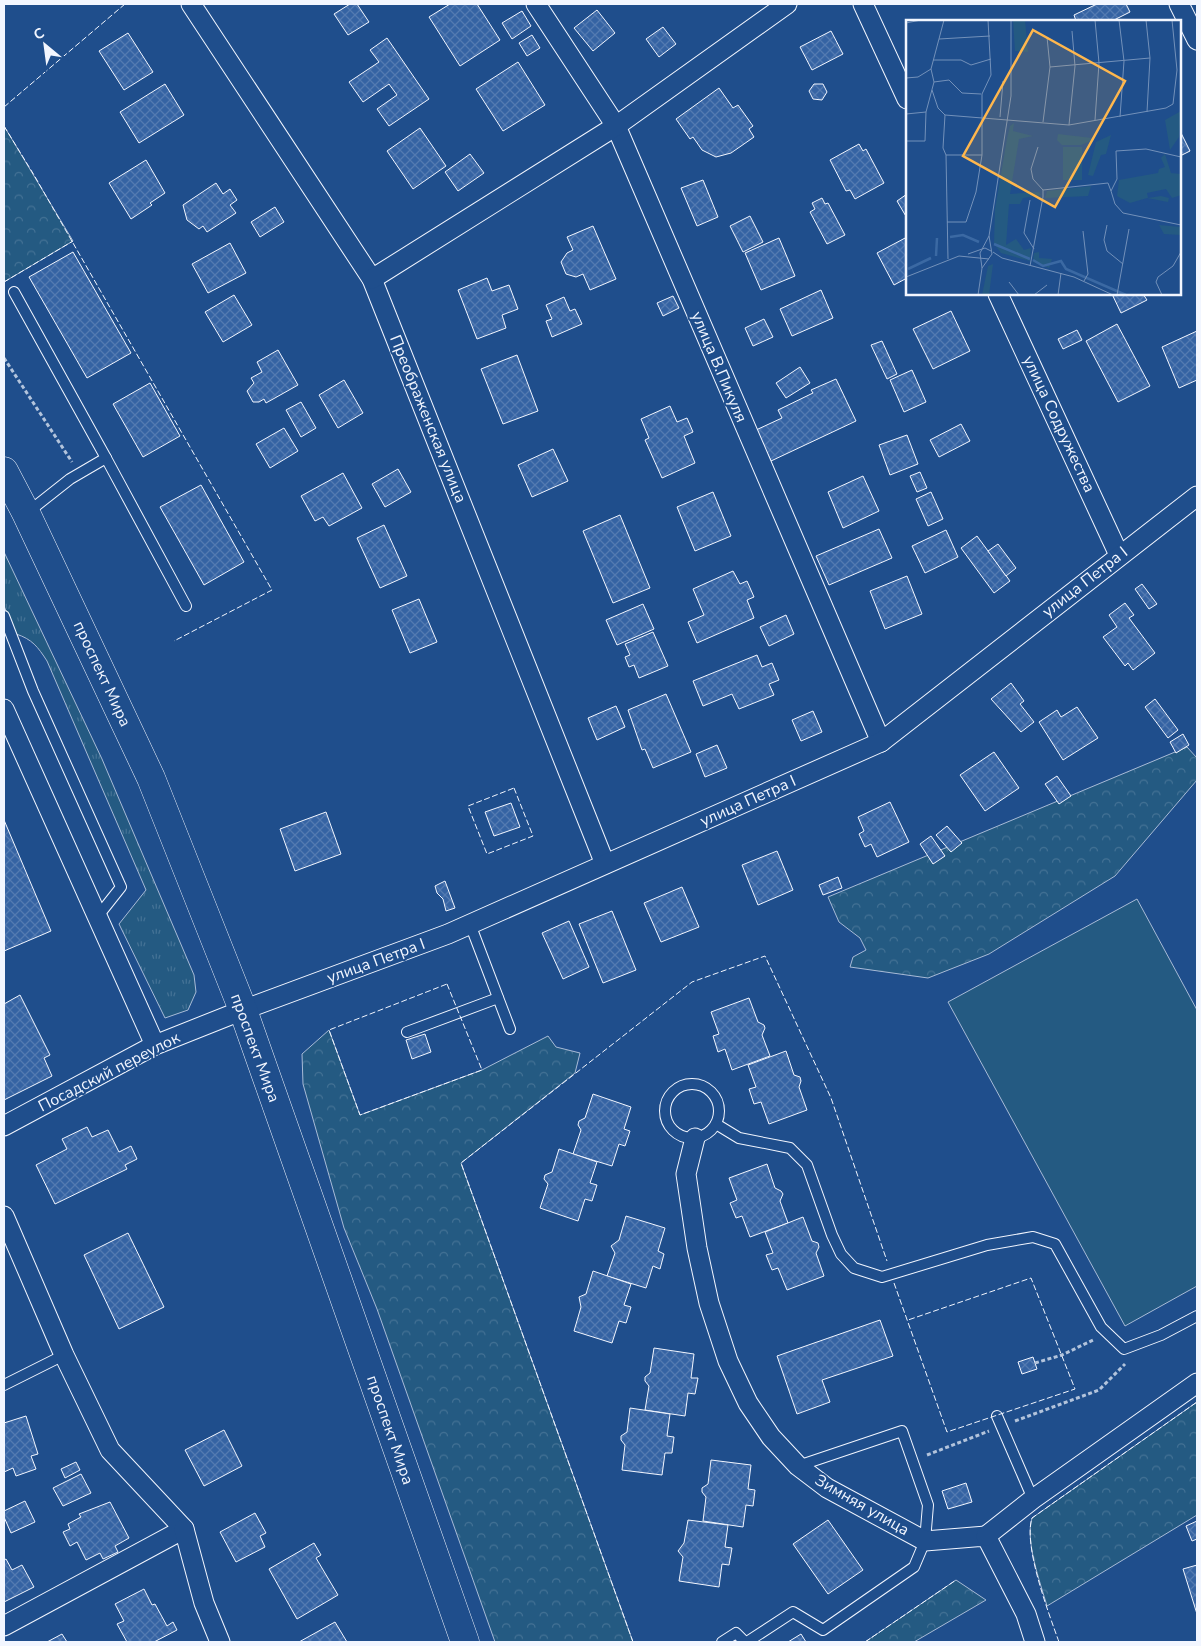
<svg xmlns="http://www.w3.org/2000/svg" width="1201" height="1646" font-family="'Nunito Sans',sans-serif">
  <defs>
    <pattern id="grass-tufts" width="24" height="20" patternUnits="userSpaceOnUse" patternTransform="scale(1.25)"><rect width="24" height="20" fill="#245a82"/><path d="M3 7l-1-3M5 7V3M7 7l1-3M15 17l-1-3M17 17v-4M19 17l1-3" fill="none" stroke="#447295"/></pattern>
    <pattern id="forest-crowns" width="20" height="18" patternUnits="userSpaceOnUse" patternTransform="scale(1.25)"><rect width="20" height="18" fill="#245a82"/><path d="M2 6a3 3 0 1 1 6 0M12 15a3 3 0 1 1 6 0" fill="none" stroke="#447295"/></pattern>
    <pattern id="building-cross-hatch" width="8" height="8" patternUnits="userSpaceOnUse" patternTransform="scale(1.25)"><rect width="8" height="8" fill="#3563a3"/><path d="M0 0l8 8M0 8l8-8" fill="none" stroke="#537ab1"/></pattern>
  </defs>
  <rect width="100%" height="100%" fill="#1f4e8c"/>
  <!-- grass -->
  <path fill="url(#grass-tufts)" stroke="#a8bbd7" d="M4,552L102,759L194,975L196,992L188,1010L165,1018L119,924L146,890L47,661C38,647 32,639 16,634L4,606Z"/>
  <!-- forest -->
  <g fill="url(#forest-crowns)" stroke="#a8bbd7">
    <polygon points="4,126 73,241 4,282"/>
    <polygon points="1187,747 1197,758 1197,780 1115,876 989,954 928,978 850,967 853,957 866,950 860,938 839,922 828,897"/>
    <polygon points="329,1030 360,1115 482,1070 548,1036 556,1047 580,1053 575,1073 461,1163 633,1642 495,1642 377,1309 344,1228 303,1084 302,1054"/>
    <path d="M1197,1402V1515L1047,1606C1040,1582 1025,1541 1032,1518Z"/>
    <polygon points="956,1580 986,1600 914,1642 865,1642"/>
  </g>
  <!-- green -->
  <polygon fill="#245a82" stroke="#a8bbd7" points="1137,899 1197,1010 1197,1286 1125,1326 948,1002"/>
  <!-- building -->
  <g fill="url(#building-cross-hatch)" stroke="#f2f6ff">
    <polygon points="350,4 357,4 369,22 348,35 334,14"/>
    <polygon points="450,4 477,4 500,40 460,66 429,17"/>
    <polygon points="1097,4 1126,4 1130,12 1114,20 1115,21 1076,21 1074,15"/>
    <polygon points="597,10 615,33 593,51 574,28"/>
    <polygon points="522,11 531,26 512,39 502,23"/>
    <polygon points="663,27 676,44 659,57 646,39"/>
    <polygon points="831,31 843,54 812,70 800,47"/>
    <polygon points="128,33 153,72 124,90 99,51"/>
    <polygon points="532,35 540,48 527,56 519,43"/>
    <polygon points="387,38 429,99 389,126 377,109 397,95 389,84 363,102 349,82 379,62 370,50"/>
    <polygon points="518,62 545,105 503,131 476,89"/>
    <polygon points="165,84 184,115 139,143 120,112"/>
    <polygon points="814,84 823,84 827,92 822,100 813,99 809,91"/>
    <polygon points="719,88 733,108 738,105 753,126 749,129 754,137 731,153 716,157 702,150 693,137 690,139 676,119"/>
    <polygon points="420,128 446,166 413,189 387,151"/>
    <polygon points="1180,131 1190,151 1180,156"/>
    <polygon points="859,144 863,151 866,149 884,183 855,199 850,190 846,191 830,160"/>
    <polygon points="470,154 484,173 458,191 445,172"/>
    <polygon points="146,160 165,193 150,203 152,205 131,219 109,183"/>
    <polygon points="703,180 718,217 697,226 681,188"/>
    <polygon points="216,183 223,194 230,189 237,200 230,205 236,213 207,232 203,226 199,229 187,220 183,205"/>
    <polygon points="907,194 907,218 897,201"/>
    <polygon points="822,198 825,204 828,203 845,235 827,244 810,212 815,209 812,203"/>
    <polygon points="275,207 284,222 260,237 251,222"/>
    <polygon points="750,216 763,242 743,252 730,226"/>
    <polygon points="593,226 616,279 590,290 583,274 576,277 566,274 561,262 567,253 573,250 567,237"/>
    <polygon points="907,237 907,278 894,285 877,253"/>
    <polygon points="779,238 795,276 761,290 745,253"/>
    <polygon points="230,243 246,273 208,293 192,264"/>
    <polygon points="73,252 131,353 87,378 29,277"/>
    <polygon points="487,278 492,291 509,285 518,309 502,315 506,328 477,339 458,290"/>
    <polygon points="821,290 833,318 792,336 780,309"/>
    <polygon points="1112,294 1143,294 1147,300 1121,313"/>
    <polygon points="234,295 252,325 223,342 205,312"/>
    <polygon points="673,296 679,308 663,316 657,303"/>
    <polygon points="564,297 570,311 575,309 582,324 552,337 546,321 552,319 546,305"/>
    <polygon points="951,311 970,351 933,369 913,329"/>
    <polygon points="764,319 773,337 753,346 745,328"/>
    <polygon points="1117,324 1150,386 1118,402 1086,341"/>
    <polygon points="1077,330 1082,340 1063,349 1058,339"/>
    <polygon points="1197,331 1197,380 1179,388 1162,347"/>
    <polygon points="882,341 897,374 887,379 871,345"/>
    <polygon points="278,350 298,385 266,403 264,399 259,402 253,402 247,391 254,383 251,378 262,372 257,362"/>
    <polygon points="517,355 538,411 503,424 481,369"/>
    <polygon points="800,367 810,383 786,398 776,383"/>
    <polygon points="912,370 926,402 904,412 890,380"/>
    <polygon points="836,379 856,421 771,461 756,430 782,418 778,410 813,393 811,390"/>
    <polygon points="344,380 363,413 338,428 319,395"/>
    <polygon points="150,383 180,436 143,457 113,404"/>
    <polygon points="301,402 316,428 301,437 286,410"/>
    <polygon points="670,406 677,422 687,418 693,432 684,436 695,463 662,478 645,440 649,438 641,419"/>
    <polygon points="961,424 970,441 939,457 930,440"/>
    <polygon points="284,428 298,451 270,468 256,444"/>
    <polygon points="907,435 918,464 890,475 879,445"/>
    <polygon points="553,449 568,481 532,497 518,465"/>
    <polygon points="398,469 411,492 385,507 372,484"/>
    <polygon points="920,472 927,488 917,492 910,476"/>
    <polygon points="343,473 362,508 329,526 323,517 315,521 301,496"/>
    <polygon points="863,476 879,511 843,528 828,492"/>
    <polygon points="201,485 244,562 204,585 160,507"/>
    <polygon points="713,492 731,536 695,551 677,507"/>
    <polygon points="931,492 943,519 928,526 916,499"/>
    <polygon points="620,515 650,588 613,603 583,531"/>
    <polygon points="384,525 407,576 380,588 357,538"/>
    <polygon points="879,529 892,558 829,585 816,556"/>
    <polygon points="946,530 958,557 925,573 912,546"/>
    <polygon points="977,536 1010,581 994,593 961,548"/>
    <polygon points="998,544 1016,568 1006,576 988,551"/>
    <polygon points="733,571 740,584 747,581 754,597 747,600 754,618 697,643 688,622 704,615 693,589"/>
    <polygon points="907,576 922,614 885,629 870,591"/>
    <polygon points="1142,584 1157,604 1149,609 1135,589"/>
    <polygon points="419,599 437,642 410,653 392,610"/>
    <polygon points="1125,603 1134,615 1129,618 1155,653 1133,670 1128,663 1125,666 1103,637 1117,627 1109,615"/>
    <polygon points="643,604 654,629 617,645 606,620"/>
    <polygon points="786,615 794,634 769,646 760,627"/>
    <polygon points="653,632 668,666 639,678 634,665 629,667 625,657 630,655 625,644"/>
    <polygon points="757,655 762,667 772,663 779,680 769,684 774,695 739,709 732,694 703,706 693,681"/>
    <polygon points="1011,683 1024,701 1020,704 1034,722 1021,732 991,699"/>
    <polygon points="666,694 691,752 653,768 645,749 642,750 628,710"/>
    <polygon points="1155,699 1178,730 1168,738 1145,707"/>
    <polygon points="616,706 625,727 597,740 588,718"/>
    <polygon points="1077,707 1098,738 1063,760 1039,722 1057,710 1061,717"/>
    <polygon points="813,711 822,732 801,741 792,720"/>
    <polygon points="1183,734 1189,745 1176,753 1170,742"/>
    <polygon points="717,745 727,768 705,777 696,754"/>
    <polygon points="994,752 1019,788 985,811 960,775"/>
    <polygon points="1057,776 1071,796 1059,804 1045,784"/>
    <polygon points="890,802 909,842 877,857 871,844 865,847 859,834 864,831 858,817"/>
    <polygon points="511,803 520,827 494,836 485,812"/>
    <polygon points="326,812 341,854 295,871 280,829"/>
    <polygon points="4,820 51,931 4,951"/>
    <polygon points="947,826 962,843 951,852 936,835"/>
    <polygon points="931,836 945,856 933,864 920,844"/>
    <polygon points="777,851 793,890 758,905 742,865"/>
    <polygon points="838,877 842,888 823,895 819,885"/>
    <polygon points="445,881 455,908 446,911 443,899 437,893 435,886"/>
    <polygon points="682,887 699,927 661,942 644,903"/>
    <polygon points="612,911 636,970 603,983 579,924"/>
    <polygon points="569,921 589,967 563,979 542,933"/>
    <polygon points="20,995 50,1055 44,1058 52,1076 4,1100 4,1004"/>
    <polygon points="749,998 758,1022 764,1025 765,1028 762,1035 770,1056 732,1070 725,1049 718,1052 713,1036 719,1034 711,1012"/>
    <polygon points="425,1034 431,1052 412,1059 406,1040"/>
    <polygon points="786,1051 794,1075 800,1077 801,1081 799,1087 807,1110 769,1124 761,1102 754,1104 749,1089 756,1087 748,1065"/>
    <polygon points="593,1094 631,1107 624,1129 630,1131 625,1146 619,1144 612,1166 573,1154 581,1130 578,1125 579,1121 585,1118"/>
    <polygon points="87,1127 92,1137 108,1130 119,1152 131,1146 137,1159 125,1165 127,1169 55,1204 36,1165 67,1149 62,1139"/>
    <polygon points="559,1149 597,1162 590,1183 597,1185 592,1201 585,1199 578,1221 540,1208 548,1184 544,1179 545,1175 552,1172"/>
    <polygon points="767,1164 775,1188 781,1191 783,1194 780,1201 788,1223 750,1237 742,1216 736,1218 730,1203 737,1200 729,1178"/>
    <polygon points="626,1216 665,1228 658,1251 664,1254 660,1269 653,1266 646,1288 607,1276 615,1253 611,1246 619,1240"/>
    <polygon points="803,1217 812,1241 818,1243 819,1247 816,1253 824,1276 787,1290 778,1268 772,1270 766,1255 773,1253 765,1232"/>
    <polygon points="128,1233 164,1307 119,1329 84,1255"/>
    <polygon points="593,1271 631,1284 624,1305 631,1307 626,1323 619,1321 612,1343 574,1331 581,1307 579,1297 586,1294"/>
    <polygon points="880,1320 893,1356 822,1380 830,1402 797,1414 777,1356"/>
    <polygon points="654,1348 694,1354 691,1378 698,1378 695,1394 688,1393 685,1416 645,1410 649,1386 645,1381 645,1377 650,1373"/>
    <polygon points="1033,1357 1037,1369 1022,1374 1018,1362"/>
    <polygon points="630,1408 670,1414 667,1436 674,1437 672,1453 665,1453 662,1475 622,1470 625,1445 621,1440 621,1436 627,1432"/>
    <polygon points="26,1416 38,1454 31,1456 36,1469 16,1476 13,1468 4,1472 4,1423"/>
    <polygon points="224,1430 242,1466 204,1486 185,1450"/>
    <polygon points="711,1460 751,1465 748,1489 755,1490 753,1506 746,1505 743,1527 703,1521 706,1497 702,1492 702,1488 708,1484"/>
    <polygon points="76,1462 80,1470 65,1478 61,1469"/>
    <polygon points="81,1474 91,1493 63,1506 53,1488"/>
    <polygon points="966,1483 972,1502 948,1509 942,1491"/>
    <polygon points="25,1501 35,1522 11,1533 4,1517 4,1511"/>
    <polygon points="110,1502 129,1538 115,1546 118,1552 103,1559 100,1553 86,1560 77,1542 70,1546 63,1532 70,1529 68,1524 81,1517 79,1514"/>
    <polygon points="255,1513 266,1533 260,1536 265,1547 236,1562 220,1532"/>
    <polygon points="688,1520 728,1525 725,1547 732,1548 729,1565 722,1564 719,1587 679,1581 683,1557 678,1551 684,1543"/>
    <polygon points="828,1520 863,1570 828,1594 793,1544"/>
    <polygon points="1197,1521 1197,1539 1192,1541 1186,1526"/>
    <polygon points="314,1543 321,1555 316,1558 338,1595 297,1619 269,1569"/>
    <polygon points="6,1559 12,1570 22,1565 34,1587 4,1602 4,1560"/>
    <polygon points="1197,1565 1197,1614 1183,1569"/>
    <polygon points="144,1589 152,1605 155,1604 167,1626 173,1622 177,1630 154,1642 127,1642 117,1624 124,1621 115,1604"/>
    <polygon points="335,1622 347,1642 299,1642"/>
    <polygon points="62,1634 67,1642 47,1642"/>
    <polygon points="801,1634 806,1642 788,1642"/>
  </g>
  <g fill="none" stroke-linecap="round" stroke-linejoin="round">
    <defs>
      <g id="lane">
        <polyline points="14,292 106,458 70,479 27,513"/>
        <polyline points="106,458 186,606"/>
        <polyline points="4,616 33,691 121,887 98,916"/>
        <polyline points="470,924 510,1029"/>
        <polyline points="407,1032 498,998"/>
        <circle cx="692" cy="1111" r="27"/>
        <polyline points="716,1124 739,1138 790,1148 807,1165 832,1235 841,1254 854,1268 882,1277 987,1245 1033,1237 1055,1244 1101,1327 1124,1349 1161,1335 1197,1316"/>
        <polyline points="4,1385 64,1355"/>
        <polyline points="997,1416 1033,1499"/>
        <polyline points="722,1642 736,1633 745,1642"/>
        <polyline points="747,1642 793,1612 823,1630 914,1567 925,1541 928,1505 902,1431 798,1466"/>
      </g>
      <g id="street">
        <polyline points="191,4 372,279 605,864"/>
        <polyline points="536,4 616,126 881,742"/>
        <polyline points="863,4 907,99"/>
        <polyline points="1179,4 1197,40"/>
        <polyline points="372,279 616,126 787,4"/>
        <polyline points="998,294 1119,555"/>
        <polyline points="4,709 155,1045"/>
        <polyline points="4,1126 155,1045 243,1010 448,934 881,742 1197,496"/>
        <polyline points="695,1138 686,1174 697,1248 709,1303 728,1361 748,1403 771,1437 798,1466 827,1488 925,1541 986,1536 1026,1614 1035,1642"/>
        <polyline points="4,1216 64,1355 110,1450 184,1529 4,1626"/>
        <polyline points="184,1529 204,1603 220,1642"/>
        <polyline points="986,1536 1033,1499 1197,1383"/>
      </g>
      <polyline id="primary" points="4,471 26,513 151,778 243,1010 465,1642"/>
    </defs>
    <!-- lane casing -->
    <use href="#lane" stroke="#f2f6ff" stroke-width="12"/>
    <!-- street casing -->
    <use href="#street" stroke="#f2f6ff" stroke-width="21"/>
    <!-- primary casing -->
    <use href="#primary" stroke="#f2f6ff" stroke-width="29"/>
    <!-- path -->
    <g stroke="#b3c4dc" stroke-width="3" stroke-dasharray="4 2.5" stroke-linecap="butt">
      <polyline points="4,358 72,462"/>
      <polyline points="1035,1363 1062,1355 1093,1340"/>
      <polyline points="1015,1421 1099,1390 1125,1364"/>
      <polyline points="927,1455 989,1431"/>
    </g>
    <!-- lane -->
    <use href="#lane" stroke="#1f4e8c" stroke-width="10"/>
    <!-- street -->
    <use href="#street" stroke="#1f4e8c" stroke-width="19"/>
    <!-- primary -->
    <use href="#primary" stroke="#1f4e8c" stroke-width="28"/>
    <!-- fence -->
    <g stroke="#f2f6ff" stroke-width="1" stroke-dasharray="6 2.5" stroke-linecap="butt">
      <polyline points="4,107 125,4"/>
      <polyline points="4,126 34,175 272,590 174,641"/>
      <polyline points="4,282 73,241"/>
      <polygon points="514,788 533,836 487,854 468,806"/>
      <polygon points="447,984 482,1070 360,1115 329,1030"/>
      <polyline points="894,1283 947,1432 1075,1389 1031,1278 908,1320"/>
      <polyline points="633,1642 461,1163 692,982 765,956 831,1098 887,1261"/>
      <polyline points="865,1642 956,1580"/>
      <path d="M1059,1642C1049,1614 1023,1546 1032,1518L1197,1402"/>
    </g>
  </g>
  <g text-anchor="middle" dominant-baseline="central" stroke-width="4" stroke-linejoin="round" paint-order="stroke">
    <!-- street labels -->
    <g font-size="16" fill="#f2f6ff" stroke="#1f4e8c">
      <text transform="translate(719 367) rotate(67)">улица В.Пикуля</text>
      <text transform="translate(428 419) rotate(68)">Преображенская улица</text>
      <text transform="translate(1059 424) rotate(65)">улица Содружества</text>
      <text transform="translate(1085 582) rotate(-38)">улица Петра I</text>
      <text transform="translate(102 674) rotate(65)">проспект Мира</text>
      <text transform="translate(748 801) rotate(-24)">улица Петра I</text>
      <text transform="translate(376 961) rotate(-20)">улица Петра I</text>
      <text transform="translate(255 1048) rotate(70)">проспект Мира</text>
      <text transform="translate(109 1072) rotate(-27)">Посадский переулок</text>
      <text transform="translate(390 1430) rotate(71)">проспект Мира</text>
      <text transform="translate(862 1505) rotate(30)">Зимняя улица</text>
    </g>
  </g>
  <!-- overview -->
  <g transform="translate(906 20)">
    <rect width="275" height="275" fill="#1f4e8c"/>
    <path d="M107,0H119L122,32L109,31ZM275,91L273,117L264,130L259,100ZM108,103L107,111L127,116L113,119L104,174L133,172L135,175L117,178L114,184H103L100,225L110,219L118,230L125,228L124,241L95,233L88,224L89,189L101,119L104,106ZM152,114L186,118L187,120L175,125H156L151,120ZM205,115L200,134L195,135L187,156L182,155L190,122ZM259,134L265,153L275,154V175L266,178L260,169L241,173L242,178L255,176L263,178L262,182L241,178L224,183L211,176L213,160L252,153L253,149L259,147L255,138ZM185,166L182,176L139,178L141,171ZM253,205L275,207V215L258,214ZM133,232V238L146,239L143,248L127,242L128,233ZM87,244L83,275H76L82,246Z" fill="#245a82"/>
    <path d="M157,127H176V160H157Z" fill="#245a82"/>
    <path fill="none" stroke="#3b69a3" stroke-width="2.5" d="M44,217L57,215L73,222M88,224L124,239M30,236L31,218M127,240L137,246L155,241L160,249L220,275M2,249L25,238"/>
    <path fill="none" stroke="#7391ba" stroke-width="1" d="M189,0L193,43L189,100M213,0L218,41L214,97M240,0L244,38L241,92M0,3L15,0M33,19L84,16M27,40H55L65,45L85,39M144,47L244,38M0,58L12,57L25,49L38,0M28,62L43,60L56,73L75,74M26,70L32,88L39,95L163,105L260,88L267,84L271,50L266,0M0,94L20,92M39,95L37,128L40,135H76V74L85,55L82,0M94,97L97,61M137,102L144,47L141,17M163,105L169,46L166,11M0,121H19L20,92L28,62L25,49M40,135L42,239M275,137L240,129L210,131L211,159L205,171L209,184L217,193L275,205M137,170L202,163L205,171M124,180L118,213L128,229M41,202H60L70,172L76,135M201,205L198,220L201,231L217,244M177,211L182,254L178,261M87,232L96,238L168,257L207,275M62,234L79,228L85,231M124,246L137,177V170L127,159L125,149L132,127M76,248L86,234L83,216L105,76V0M0,257L53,236L83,239M103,262L113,275M72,275L76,248L74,233L83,216M128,275L141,265M152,275L155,253M211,275L223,209M256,275L250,262L252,257L267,246L275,232"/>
    <path fill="#ffb74d" fill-opacity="0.15" stroke="#ffb74d" stroke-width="2.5" d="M127,10L219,61L149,187L57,136Z"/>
    <rect width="275" height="275" fill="none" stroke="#f2f6ff" stroke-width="2.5"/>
  </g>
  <!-- border -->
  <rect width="1201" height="1646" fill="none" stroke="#f2f6ff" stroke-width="10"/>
  <!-- north arrow -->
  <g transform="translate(45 45) rotate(331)" stroke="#1f4e8c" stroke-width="4" paint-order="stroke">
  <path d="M0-4L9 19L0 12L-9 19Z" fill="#f2f6ff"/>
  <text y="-8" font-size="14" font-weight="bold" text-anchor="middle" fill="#f2f6ff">С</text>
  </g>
</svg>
